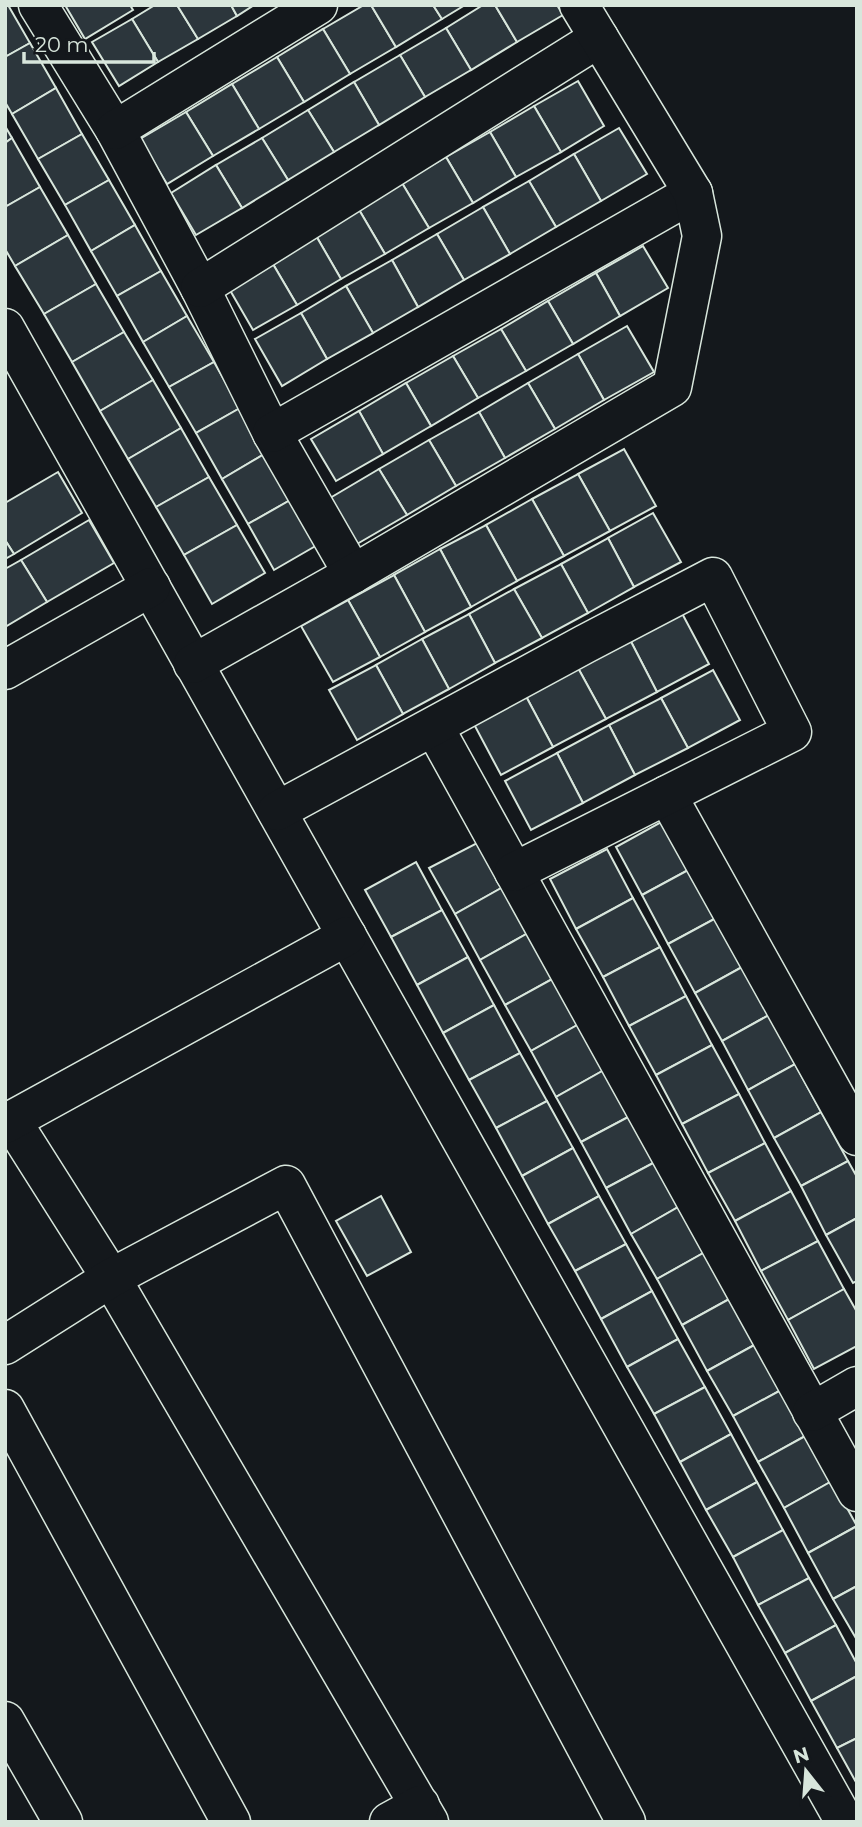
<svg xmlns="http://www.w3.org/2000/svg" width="862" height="1827" font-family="Montserrat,sans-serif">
  <rect width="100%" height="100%" fill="#14181c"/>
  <!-- building -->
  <g fill="#2c363c" stroke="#d8e6dc" stroke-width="2">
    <polygon points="5,5 8,5 30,43 5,57"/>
    <polygon points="65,5 130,5 133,10 85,39"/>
    <polygon points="155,5 177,5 198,39 158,62 132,19"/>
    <polygon points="177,5 231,5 237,16 198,39"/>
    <polygon points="231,5 254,5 237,16"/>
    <polygon points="364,5 371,5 396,47 350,74 323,29"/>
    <polygon points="371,5 433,5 442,19 396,47"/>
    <polygon points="433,5 465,5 442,19"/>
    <polygon points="483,5 495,5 517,42 471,70 446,28"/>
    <polygon points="495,5 557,5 563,15 517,42"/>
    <polygon points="132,19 158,62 119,86 92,42"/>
    <polygon points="446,28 471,70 425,97 400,55"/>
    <polygon points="323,29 350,74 304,102 277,57"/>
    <polygon points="30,43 56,88 12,114 5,102 5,57"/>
    <polygon points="400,55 425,97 379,125 354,82"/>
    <polygon points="277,57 304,102 259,129 232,84"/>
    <polygon points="578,81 604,126 561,152 534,106"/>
    <polygon points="354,82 379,125 334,152 308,110"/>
    <polygon points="232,84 259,129 213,156 186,112"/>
    <polygon points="56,88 82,134 38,159 12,114"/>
    <polygon points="534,106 561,152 516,177 490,132"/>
    <polygon points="308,110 334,152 288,180 262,138"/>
    <polygon points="186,112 213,156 167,184 140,139"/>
    <polygon points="5,126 12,138 5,143"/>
    <polygon points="619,128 647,174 601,201 574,154"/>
    <polygon points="490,132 516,177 473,203 446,157"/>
    <polygon points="82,134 109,180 65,205 38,159"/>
    <polygon points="12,138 40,187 5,207 5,143"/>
    <polygon points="262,138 288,180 242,208 216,165"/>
    <polygon points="574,154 601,201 556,227 529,181"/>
    <polygon points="446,157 473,203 429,228 402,183"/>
    <polygon points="216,165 242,208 196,235 171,193"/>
    <polygon points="109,180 135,225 91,251 65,205"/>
    <polygon points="529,181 556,227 510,254 483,207"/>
    <polygon points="402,183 429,228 385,254 358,208"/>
    <polygon points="40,187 68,235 15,266 5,249 5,207"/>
    <polygon points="483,207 510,254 464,280 437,234"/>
    <polygon points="358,208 385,254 341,279 315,234"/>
    <polygon points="135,225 161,271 117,296 91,251"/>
    <polygon points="315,234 341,279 297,305 270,259"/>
    <polygon points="437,234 464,280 418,307 392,260"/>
    <polygon points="68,235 96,284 44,314 15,266"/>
    <polygon points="643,246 668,288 620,316 596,273"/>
    <polygon points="270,259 297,305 253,330 227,285"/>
    <polygon points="392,260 418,307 373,333 346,286"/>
    <polygon points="161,271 187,316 143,342 117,296"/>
    <polygon points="596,273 620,316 573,344 548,301"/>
    <polygon points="96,284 124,332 72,362 44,314"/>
    <polygon points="346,286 373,333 327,359 301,313"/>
    <polygon points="548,301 573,344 526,371 501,329"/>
    <polygon points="301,313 327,359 282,386 255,339"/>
    <polygon points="187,316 214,362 169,387 143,342"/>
    <polygon points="627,326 654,372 604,400 578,354"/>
    <polygon points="501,329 526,371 478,398 453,356"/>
    <polygon points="124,332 153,380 100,411 72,362"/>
    <polygon points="578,354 604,400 555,429 528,383"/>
    <polygon points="453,356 478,398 431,426 406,383"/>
    <polygon points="214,362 240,408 196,433 169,387"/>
    <polygon points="153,380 181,428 128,459 100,411"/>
    <polygon points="406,383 431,426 383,454 359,411"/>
    <polygon points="528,383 555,429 505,458 479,412"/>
    <polygon points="240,408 266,453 222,479 196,433"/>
    <polygon points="359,411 383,454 336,481 311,439"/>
    <polygon points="479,412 505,458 456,486 429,440"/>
    <polygon points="181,428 209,477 156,507 128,459"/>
    <polygon points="429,440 456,486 407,515 379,469"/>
    <polygon points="624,449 656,506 610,531 578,474"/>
    <polygon points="266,453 292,499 248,524 222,479"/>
    <polygon points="379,469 407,515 357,544 330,498"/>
    <polygon points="58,472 82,513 14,554 5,540 5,503"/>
    <polygon points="578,474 610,531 564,556 532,499"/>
    <polygon points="209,477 237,525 184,555 156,507"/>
    <polygon points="292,499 319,544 274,570 248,524"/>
    <polygon points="532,499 564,556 517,581 486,525"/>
    <polygon points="653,513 681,562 634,587 608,538"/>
    <polygon points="89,520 114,563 47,602 21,560"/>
    <polygon points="237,525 265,573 212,604 184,555"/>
    <polygon points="486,525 517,581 471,607 440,549"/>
    <polygon points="608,538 634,587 588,613 561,564"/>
    <polygon points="5,540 14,554 5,559"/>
    <polygon points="440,549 471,607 425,632 394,575"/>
    <polygon points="21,560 47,602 5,627 5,569"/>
    <polygon points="561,564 588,613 542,638 514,589"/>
    <polygon points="394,575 425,632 380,657 348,600"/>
    <polygon points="514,589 542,638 495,663 469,614"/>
    <polygon points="348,600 380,657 333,682 301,626"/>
    <polygon points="676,602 709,664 657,692 625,630"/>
    <polygon points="469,614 495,663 449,689 422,639"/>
    <polygon points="625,630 657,692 606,719 572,657"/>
    <polygon points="422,639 449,689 403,714 376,665"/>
    <polygon points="572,657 606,719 553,747 520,685"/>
    <polygon points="376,665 403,714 357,740 329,690"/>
    <polygon points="713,670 740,720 688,748 661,698"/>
    <polygon points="520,685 553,747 501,775 468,713"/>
    <polygon points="661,698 688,748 635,775 609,725"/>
    <polygon points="609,725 635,775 583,803 557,753"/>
    <polygon points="557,753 583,803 531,830 505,781"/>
    <polygon points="663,821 690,869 642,895 616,847"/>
    <polygon points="479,842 503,887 455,914 429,868"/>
    <polygon points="607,849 633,898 576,929 550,879"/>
    <polygon points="416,862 442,910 391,937 365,890"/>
    <polygon points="690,869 716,918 668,944 642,895"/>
    <polygon points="503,887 528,933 480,960 455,914"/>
    <polygon points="633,898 660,947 603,977 576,929"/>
    <polygon points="442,910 468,957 417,985 391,937"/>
    <polygon points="716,918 742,967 695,993 668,944"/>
    <polygon points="528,933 554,978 505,1005 480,960"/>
    <polygon points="660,947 686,996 629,1026 603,977"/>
    <polygon points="468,957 494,1005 443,1033 417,985"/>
    <polygon points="742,967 769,1015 722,1041 695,993"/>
    <polygon points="554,978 579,1024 531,1051 505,1005"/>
    <polygon points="686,996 712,1045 656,1075 629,1026"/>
    <polygon points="494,1005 520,1053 469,1080 443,1033"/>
    <polygon points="769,1015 795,1064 748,1090 722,1041"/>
    <polygon points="579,1024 604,1070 556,1097 531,1051"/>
    <polygon points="712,1045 739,1094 682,1124 656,1075"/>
    <polygon points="520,1053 547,1101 496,1128 469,1080"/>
    <polygon points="795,1064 821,1112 774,1138 748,1090"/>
    <polygon points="604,1070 630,1116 581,1142 556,1097"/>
    <polygon points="739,1094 765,1143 708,1173 682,1124"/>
    <polygon points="547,1101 573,1148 522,1176 496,1128"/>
    <polygon points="821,1112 848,1161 801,1186 774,1138"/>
    <polygon points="630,1116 655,1162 606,1188 581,1142"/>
    <polygon points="765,1143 791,1191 735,1221 708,1173"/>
    <polygon points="573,1148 599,1196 548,1224 522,1176"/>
    <polygon points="848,1161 857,1177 857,1218 826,1235 801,1186"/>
    <polygon points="655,1162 680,1206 631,1234 606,1188"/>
    <polygon points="791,1191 818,1241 761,1271 735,1221"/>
    <polygon points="381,1196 411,1252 367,1276 336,1221"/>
    <polygon points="599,1196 626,1244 575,1271 548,1224"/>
    <polygon points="680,1206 705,1252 657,1279 631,1234"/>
    <polygon points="857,1218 857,1281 853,1283 826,1235"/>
    <polygon points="818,1241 844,1289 788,1320 761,1271"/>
    <polygon points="626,1244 652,1291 601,1319 575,1271"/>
    <polygon points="705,1252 731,1298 682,1325 657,1279"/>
    <polygon points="844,1289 857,1312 857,1346 814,1369 788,1320"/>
    <polygon points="652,1291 678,1339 627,1367 601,1319"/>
    <polygon points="731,1298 756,1344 707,1371 682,1325"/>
    <polygon points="678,1339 705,1387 654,1414 627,1367"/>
    <polygon points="756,1344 781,1390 733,1416 707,1371"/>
    <polygon points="705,1387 731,1434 680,1462 654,1414"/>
    <polygon points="781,1390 807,1435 758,1462 733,1416"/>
    <polygon points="731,1434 757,1482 706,1510 680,1462"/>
    <polygon points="807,1435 832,1481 784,1508 758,1462"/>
    <polygon points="832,1481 857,1526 808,1553 784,1508"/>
    <polygon points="757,1482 783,1530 733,1557 706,1510"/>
    <polygon points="857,1526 857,1586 833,1599 808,1553"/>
    <polygon points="783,1530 809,1578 758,1605 733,1557"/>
    <polygon points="809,1578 836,1625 785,1653 758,1605"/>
    <polygon points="857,1586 857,1640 833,1599"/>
    <polygon points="836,1625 857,1664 857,1676 811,1701 785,1653"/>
    <polygon points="857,1676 857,1738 837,1748 811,1701"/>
    <polygon points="857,1738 857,1784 837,1748"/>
  </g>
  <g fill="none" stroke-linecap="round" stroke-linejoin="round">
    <defs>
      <g id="minor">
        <polyline points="38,5 115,130 200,288 272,433 353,574"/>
        <polyline points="115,130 318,5"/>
        <polyline points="200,288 599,38"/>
        <polyline points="5,328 845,1822"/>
        <polyline points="272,433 693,193"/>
        <polyline points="193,664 353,574 672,387 702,236 693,193 579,5"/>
        <polyline points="5,670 151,587"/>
        <polyline points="434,727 857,1492"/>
        <polyline points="667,795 857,1136"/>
        <polyline points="277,811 585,644 713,577 792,732 514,872"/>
        <polyline points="11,1120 111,1278 429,1822"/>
        <polyline points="5,1124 347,936"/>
        <polyline points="5,1345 111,1278 286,1185 626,1822"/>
        <polyline points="5,1409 231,1822"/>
        <polyline points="812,1412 857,1386"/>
        <polyline points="389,1822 420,1805"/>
      </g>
      <polyline id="tertiary" points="5,1721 63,1822"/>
    </defs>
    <!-- minor casing -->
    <use href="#minor" stroke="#d8e6dc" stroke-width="41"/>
    <!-- tertiary casing -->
    <use href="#tertiary" stroke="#d8e6dc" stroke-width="41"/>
    <!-- minor -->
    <use href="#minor" stroke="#14181c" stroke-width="38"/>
    <!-- tertiary -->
    <use href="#tertiary" stroke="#14181c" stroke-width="38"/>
  </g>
  <!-- border -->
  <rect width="862" height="1827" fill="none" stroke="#d8e6dc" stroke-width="14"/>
  <!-- north arrow -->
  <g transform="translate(806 1771) rotate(343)" stroke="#14181c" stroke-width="5" paint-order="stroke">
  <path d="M0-5L12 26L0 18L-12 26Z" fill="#d8e6dc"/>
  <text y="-10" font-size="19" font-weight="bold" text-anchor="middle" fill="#d8e6dc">N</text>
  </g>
  <!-- scale -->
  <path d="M24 52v10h130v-10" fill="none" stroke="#d8e6dc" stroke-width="3.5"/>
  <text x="35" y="52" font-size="21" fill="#d8e6dc" stroke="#14181c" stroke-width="5" paint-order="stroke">20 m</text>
</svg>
